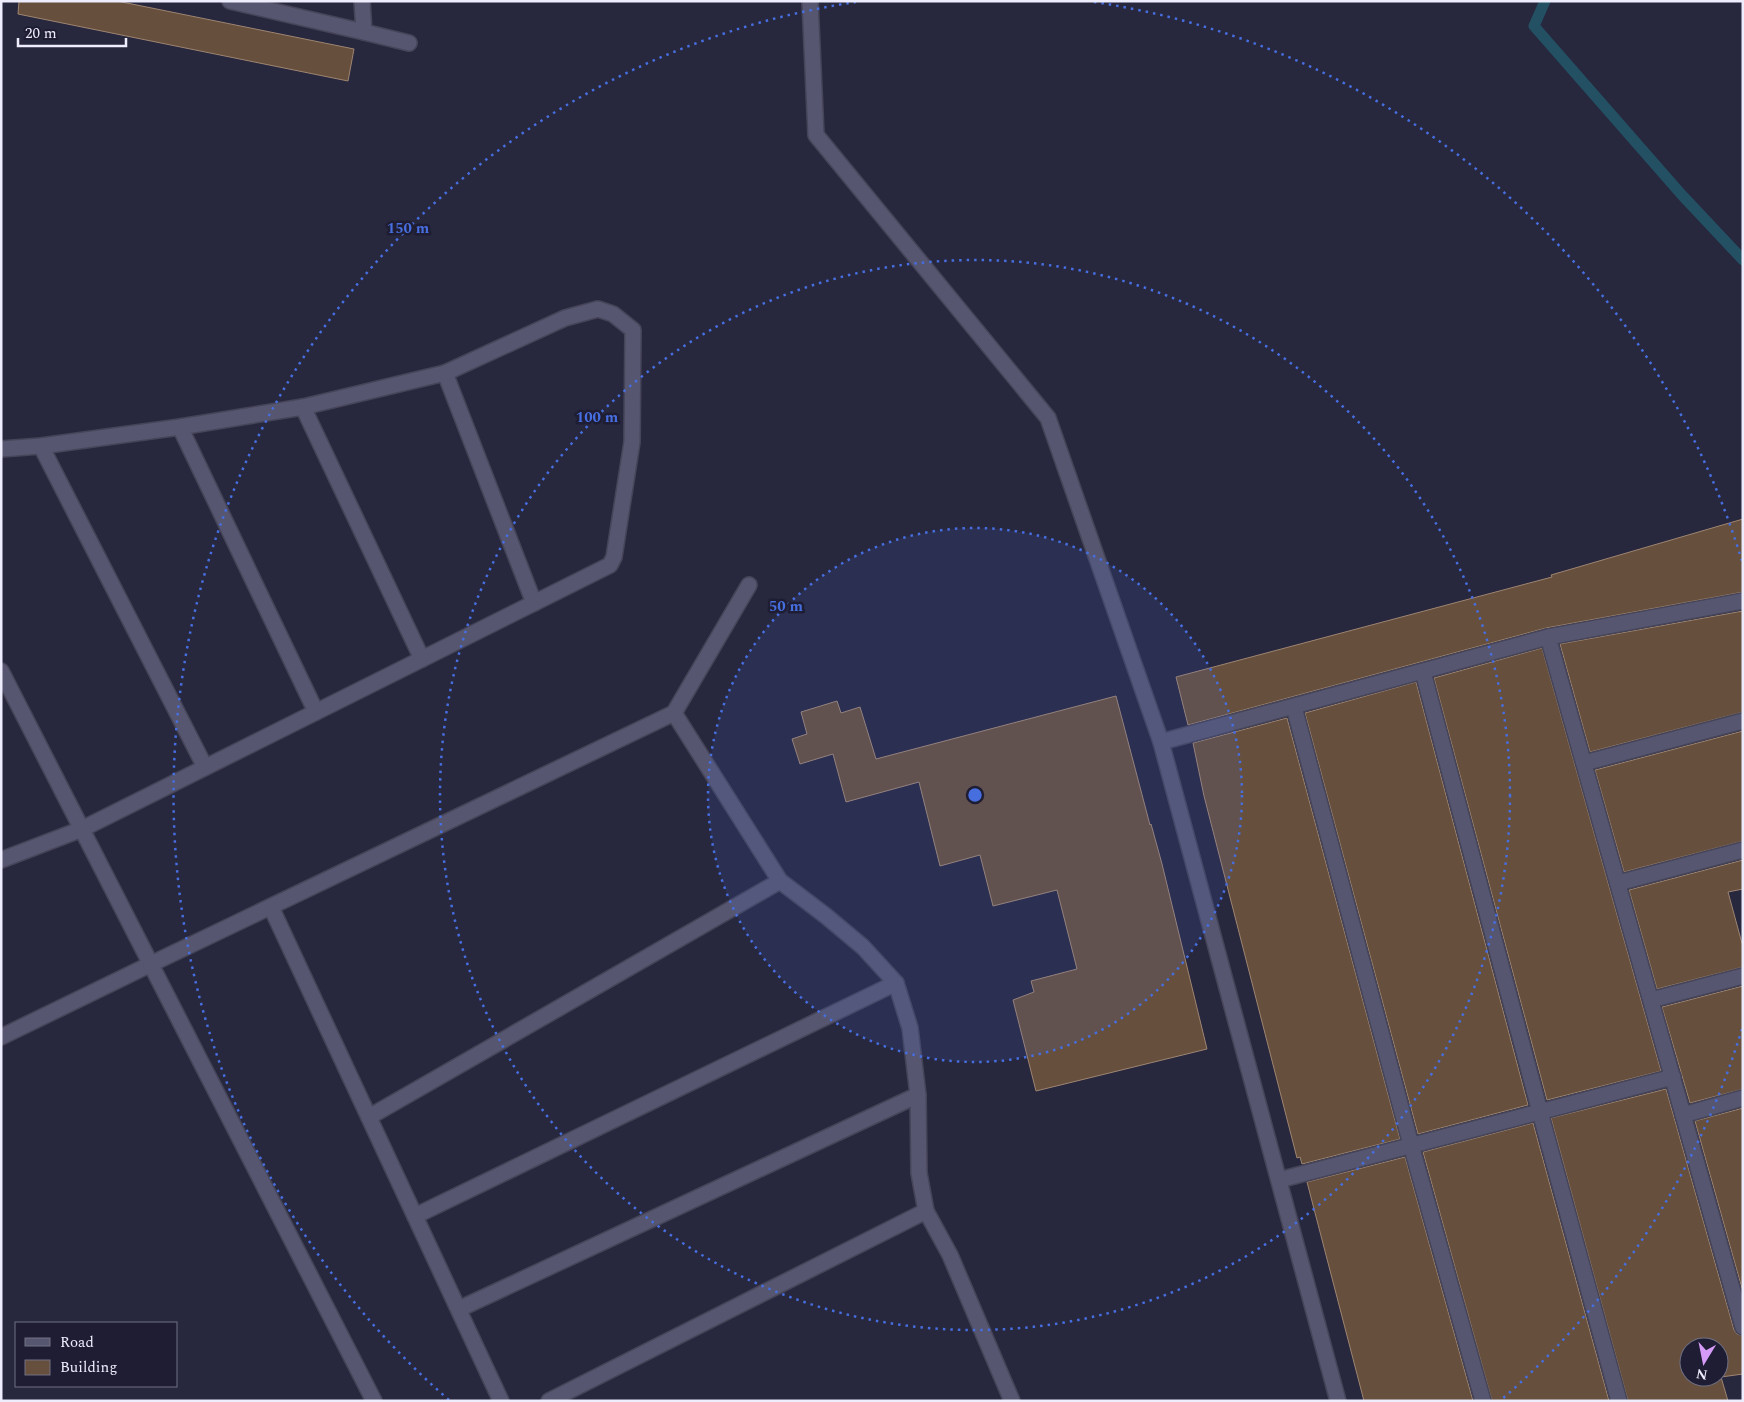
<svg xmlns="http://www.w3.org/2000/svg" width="1744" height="1402" font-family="Spectral,serif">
  <rect width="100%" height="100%" fill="#27273e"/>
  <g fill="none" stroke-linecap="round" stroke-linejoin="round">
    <!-- stream -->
    <polyline stroke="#235062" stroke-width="11" points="1545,1 1534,26 1681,194 1743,260"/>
  </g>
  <!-- building -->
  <g fill="#664f3c" stroke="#9e8572" fill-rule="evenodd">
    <polygon points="19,1 117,1 354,49 348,81 18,14"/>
    <polygon points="1743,519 1743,592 1546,628 1188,725 1176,677 1552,577 1551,575"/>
    <polygon points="1743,611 1743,712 1590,752 1560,644"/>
    <polygon points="1542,648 1661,1071 1547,1100 1434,678"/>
    <polygon points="1416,682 1528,1105 1418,1134 1305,713"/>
    <polygon points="1116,696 1150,825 1151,824 1162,864 1207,1049 1036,1091 1013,1000 1034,992 1031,981 1077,969 1057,890 993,906 980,855 940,866 919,782 846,802 833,754 800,764 792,739 807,734 801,712 837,701 841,713 860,707 876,759"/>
    <polygon points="1287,718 1400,1139 1302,1164 1300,1157 1297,1158 1204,796 1193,743"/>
    <polygon points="1743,731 1743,841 1624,872 1595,770"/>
    <polygon points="1743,860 1743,889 1728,892 1743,947 1743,967 1657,989 1629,890"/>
    <polygon points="1743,986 1743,1089 1690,1103 1662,1007"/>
    <path d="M1666,1089L1734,1330L1737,1334L1743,1336V1374L1721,1377L1728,1401H1628L1551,1118ZM1689,1347H1719V1377H1689Z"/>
    <polygon points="1743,1108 1743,1292 1695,1121"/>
    <polygon points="1533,1123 1609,1401 1492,1401 1423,1152"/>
    <polygon points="1405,1157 1473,1401 1364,1401 1307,1182"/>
  </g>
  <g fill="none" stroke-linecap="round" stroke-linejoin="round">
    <defs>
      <polyline id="service" points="1,1037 151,964"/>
      <g id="minor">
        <polyline points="230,1 364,32 362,1"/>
        <polyline points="364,32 409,43"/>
        <polyline points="445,373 534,603"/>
        <polyline points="303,407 422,659"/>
        <polyline points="180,427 316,712"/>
        <polyline points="41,446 205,767"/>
        <polyline points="1,449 41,446 180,427 303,407 445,373 565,318 598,309 613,314 633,330 632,442 614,557 610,565 82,829 1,860"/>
        <polyline points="1548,637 1743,1327"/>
        <polyline points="1,671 374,1401"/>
        <polyline points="1423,672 1540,1112 1619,1401"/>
        <polyline points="1294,707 1411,1145 1483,1401"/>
        <polyline points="674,713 749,585"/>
        <polyline points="1161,742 1548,637 1743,601"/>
        <polyline points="1584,763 1743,721"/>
        <polyline points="1618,883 1743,850"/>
        <polyline points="271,907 501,1401"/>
        <polyline points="151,964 674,713 780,881 826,916 863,947 896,983 910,1028 918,1095 919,1173 926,1211 950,1255 1012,1401"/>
        <polyline points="1651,1000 1743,976"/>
        <polyline points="1683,1115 1743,1098"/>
        <polyline points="369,1117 780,881"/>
        <polyline points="1279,1180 1673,1077"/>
        <polyline points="415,1216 896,983"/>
        <polyline points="459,1309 918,1095"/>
        <polyline points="549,1401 926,1211"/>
      </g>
      <polyline id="tertiary" points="810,1 816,135 1048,418 1161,742 1338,1401"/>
    </defs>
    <!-- service casing -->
    <use href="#service" stroke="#454458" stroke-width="18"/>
    <!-- minor casing -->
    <use href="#minor" stroke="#454458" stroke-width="18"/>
    <!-- tertiary casing -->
    <use href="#tertiary" stroke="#454458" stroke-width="18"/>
    <!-- service -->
    <use href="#service" stroke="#565670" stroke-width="15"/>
    <!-- minor -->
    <use href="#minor" stroke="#565670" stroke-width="15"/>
    <!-- tertiary -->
    <use href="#tertiary" stroke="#565670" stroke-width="15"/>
  </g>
  <!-- distance rings -->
  <circle cx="975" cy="795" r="267" fill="#476edf" fill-opacity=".12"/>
  <g fill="none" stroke="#476edf" stroke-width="2.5" stroke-dasharray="2.5 5">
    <circle cx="975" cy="795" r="267"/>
    <circle cx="975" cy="795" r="535"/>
    <path d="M1742 1029A802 802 0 0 1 1501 1400M449 1400A802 802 0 0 1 856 2M1094 2A802 802 0 0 1 1742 561"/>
  </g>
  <circle cx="975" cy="795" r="8" fill="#476edf" stroke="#1e1d33" stroke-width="2.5"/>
  <g font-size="15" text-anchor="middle" font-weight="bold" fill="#476edf" stroke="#1e1d33" stroke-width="5" stroke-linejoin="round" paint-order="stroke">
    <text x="408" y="233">150 m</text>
    <text x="597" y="422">100 m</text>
    <text x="786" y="611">50 m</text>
  </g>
  <!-- border -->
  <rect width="1744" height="1402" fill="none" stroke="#ededfd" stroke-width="5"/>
  <!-- legend -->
  <rect x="15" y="1322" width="162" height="65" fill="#1e1d33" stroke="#717084"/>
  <rect x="25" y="1338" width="25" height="8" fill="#565670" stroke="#717084"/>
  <text x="60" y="1347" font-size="15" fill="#ededfd">Road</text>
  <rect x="25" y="1360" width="25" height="15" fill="#664f3c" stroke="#717084"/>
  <text x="60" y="1372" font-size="15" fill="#ededfd">Building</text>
  <!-- north arrow -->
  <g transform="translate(1704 1362) rotate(190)"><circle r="24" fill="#1e1d33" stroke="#717084"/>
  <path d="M0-4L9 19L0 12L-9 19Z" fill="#d69bf9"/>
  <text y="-8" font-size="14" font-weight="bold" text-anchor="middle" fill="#ededfd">N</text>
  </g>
  <!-- scale -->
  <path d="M18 38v8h108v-8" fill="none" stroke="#ededfd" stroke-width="2.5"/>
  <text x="25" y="38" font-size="15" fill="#ededfd" stroke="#1e1d33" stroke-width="4" paint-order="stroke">20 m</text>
</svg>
